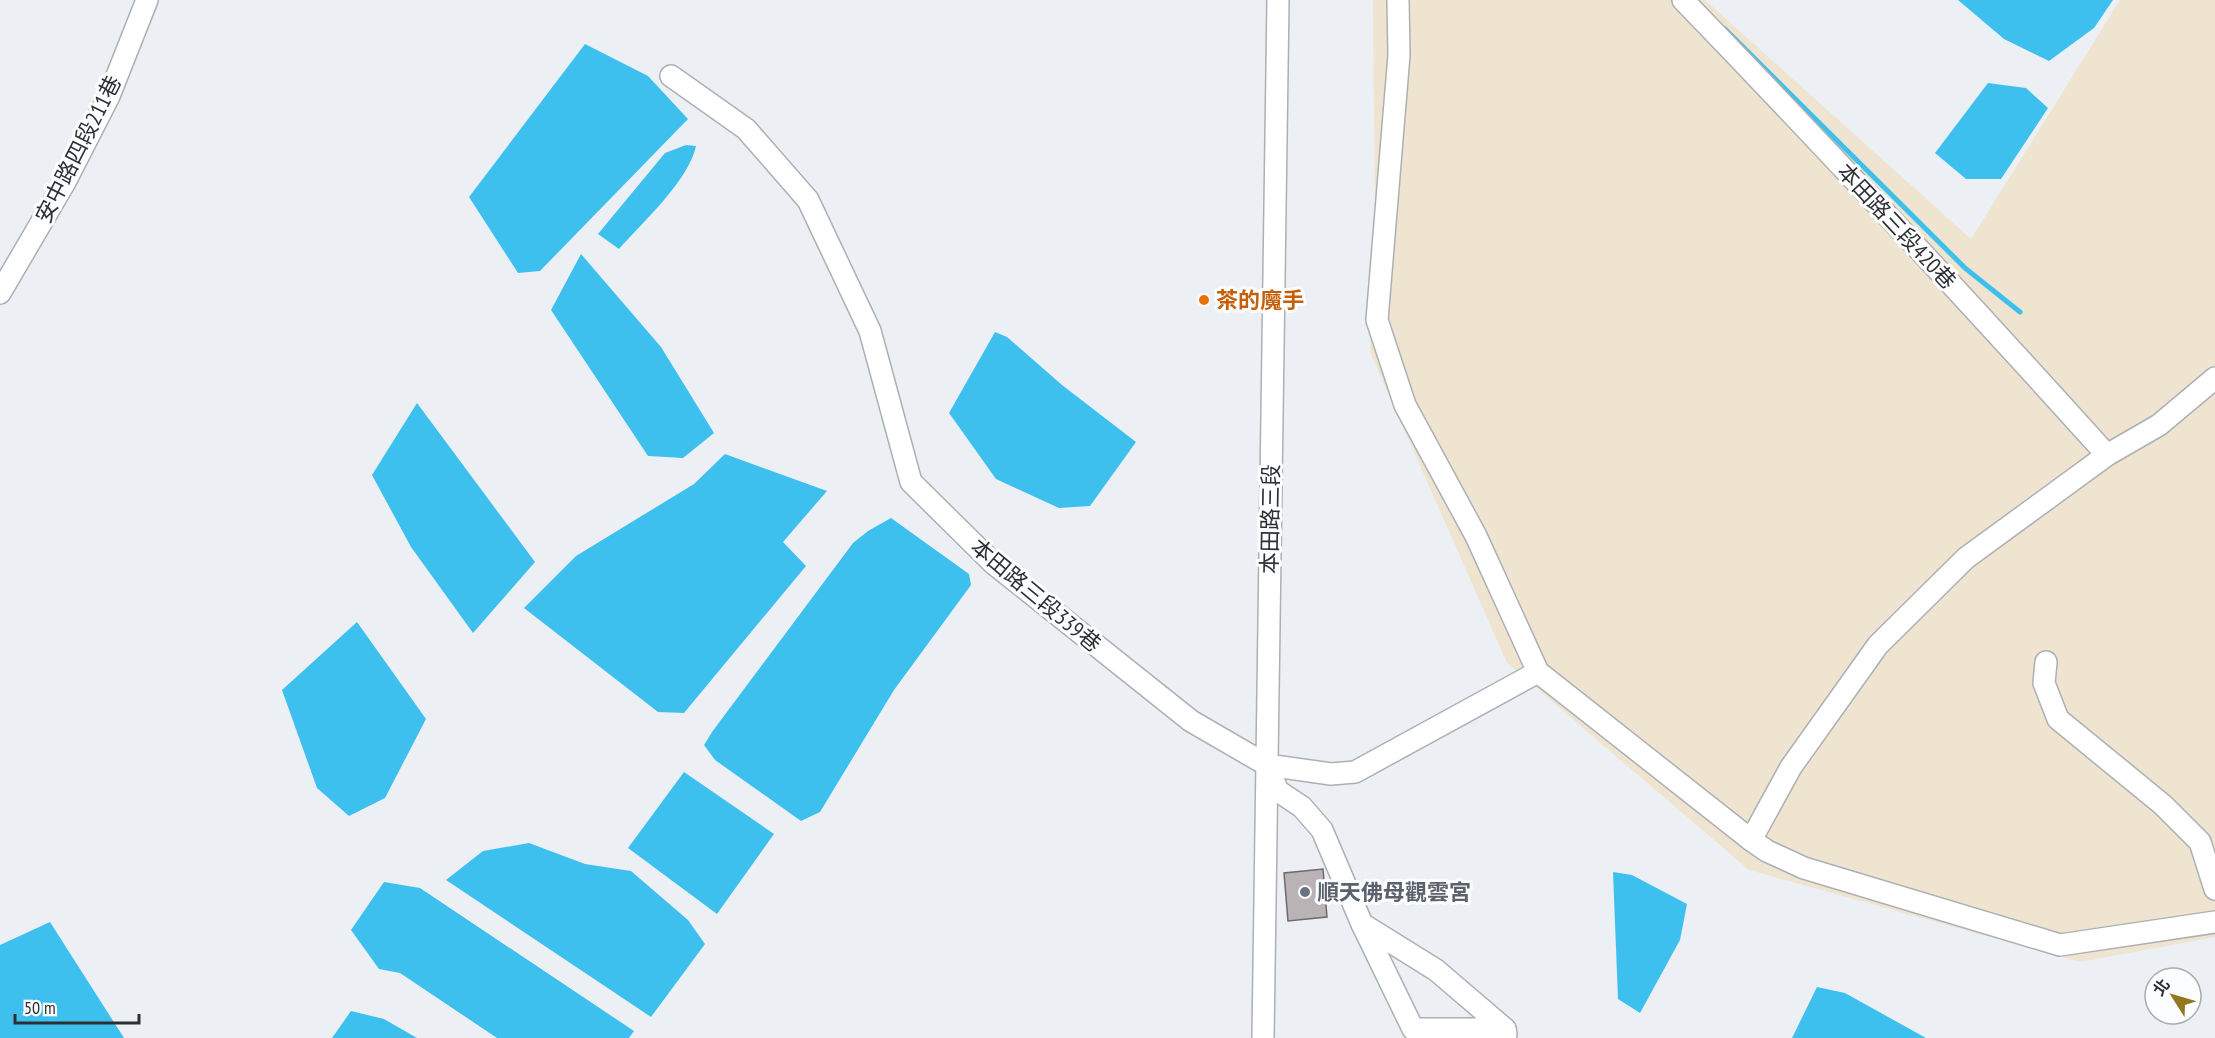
<svg xmlns="http://www.w3.org/2000/svg" width="2215" height="1038" font-family="'PT Sans Narrow','Noto Sans TC',sans-serif">
  <rect width="100%" height="100%" fill="#ecf0f5"/>
  <!-- industrial -->
  <polygon fill="#efe4d0" points="1373,0 1705,0 1971,239 2120,0 2215,0 2215,937 2080,962 1749,870 1507,663 1370,352 1375,224"/>
  <!-- water -->
  <g fill="#3ec0ee">
    <polygon points="1958,0 2113,0 2094,28 2049,61 2004,39"/>
    <polygon points="585,44 648,76 688,119 540,271 518,273 469,197"/>
    <polygon points="1988,83 2026,88 2048,108 2001,179 1966,179 1935,153"/>
    <path d="M686,145L696,146C689,180 643,222 619,249L598,234L665,153Z"/>
    <polygon points="581,254 661,347 714,433 683,458 648,456 551,310"/>
    <polygon points="995,332 1007,337 1062,385 1136,442 1090,506 1059,508 996,479 949,413"/>
    <polygon points="417,403 535,562 473,633 411,547 372,475"/>
    <polygon points="725,454 827,491 783,542 806,566 684,713 658,712 524,608 576,556 694,484"/>
    <polygon points="891,518 969,574 971,585 894,690 820,812 801,821 715,760 704,745 712,732 853,543 868,531"/>
    <polygon points="357,622 426,719 385,798 349,816 317,788 282,690"/>
    <polygon points="684,772 774,834 717,914 628,848"/>
    <polygon points="529,843 585,864 631,871 688,920 705,944 651,1017 446,880 483,851"/>
    <polygon points="1613,872 1632,875 1687,904 1680,940 1640,1013 1618,999"/>
    <polygon points="384,882 420,888 634,1031 629,1038 497,1038 400,973 379,969 351,930"/>
    <polygon points="50,922 124,1038 0,1038 0,945"/>
    <polygon points="1817,987 1845,993 1926,1038 1792,1038"/>
    <polygon points="351,1011 384,1019 417,1038 332,1038"/>
  </g>
  <g fill="none" stroke-linecap="round" stroke-linejoin="round">
    <!-- stream -->
    <polyline stroke="#3ec0ee" stroke-width="5" points="1725,29 1965,268 2020,312"/>
  </g>
  <!-- building -->
  <polygon fill="#bab3b6" stroke="#6f696b" stroke-width="1.5" points="1323,869 1327,917 1288,921 1284,873"/>
  <g fill="none" stroke-linecap="round" stroke-linejoin="round">
    <defs>
      <g id="minor">
        <path d="M1683,0C1827,149 1968,301 2107,455"/>
        <polyline points="671,76 746,129 808,200 870,331 911,482 993,563 1191,721 1267,765 1278,791 1302,807 1322,830 1362,924 1436,970 1505,1029"/>
        <polyline points="0,293 65,182 109,96 147,0"/>
        <polyline points="2046,662 2044,683 2058,719 2163,805 2200,842 2215,889"/>
        <polyline points="1538,672 1751,840 1767,851 1804,868 2060,945 2215,922"/>
        <polyline points="1267,765 1331,774 1355,772 1538,672 1476,536 1405,405 1377,320 1399,55 1398,0"/>
        <polyline points="1751,840 1791,767 1878,645 1966,558 2107,455 2159,425 2215,378"/>
        <polyline points="1362,924 1413,1029 1505,1029 1506,1034"/>
        <polyline points="1263,1038 1278,0"/>
      </g>
    </defs>
    <!-- minor casing -->
    <use href="#minor" stroke="#acb0b5" stroke-width="24"/>
    <!-- minor -->
    <use href="#minor" stroke="#fff" stroke-width="21"/>
  </g>
  <!-- markers -->
  <circle fill="#e8710a" stroke="#fbfdff" stroke-width="2" cx="1204" cy="300" r="6"/>
  <circle fill="#6b7280" stroke="#fbfdff" stroke-width="2" cx="1305" cy="892" r="6"/>
  <g text-anchor="middle" dominant-baseline="central" stroke-width="6" stroke-linejoin="round" paint-order="stroke">
    <!-- street labels -->
    <g font-size="22" fill="#2e2f31" stroke="#fbfdff">
      <text transform="translate(78 149) rotate(-63)">安中路四段211巷</text>
      <text transform="translate(1897 226) rotate(47)">本田路三段420巷</text>
      <text transform="translate(1270 519) rotate(-89)">本田路三段</text>
      <text transform="translate(1036 595) rotate(40)">本田路三段339巷</text>
    </g>
    <!-- food labels -->
    <g font-size="22" font-weight="bold" fill="#c56008" stroke="#fbfdff" text-anchor="start">
      <text x="1216" y="300">茶的魔手</text>
    </g>
    <!-- worship labels -->
    <g font-size="22" font-weight="bold" fill="#5b616d" stroke="#fbfdff" text-anchor="start">
      <text x="1317" y="892">順天佛母觀雲宮</text>
    </g>
  </g>
  <!-- north arrow -->
  <g transform="translate(2173 996) rotate(307)"><circle r="28" fill="#fbfdff" stroke="#a9abad" stroke-width="1.5"/>
  <path d="M0-4.5L10 22L0 15L-10 22Z" fill="#91771d"/>
  <text y="-9" font-size="16" font-weight="bold" text-anchor="middle" fill="#2e2f31">北</text>
  </g>
  <!-- scale -->
  <path d="M15 1014v9h124v-9" fill="none" stroke="#2e2f31" stroke-width="3"/>
  <text x="24" y="1014" font-size="18" fill="#2e2f31" stroke="#fbfdff" stroke-width="4.5" paint-order="stroke">50 m</text>
</svg>
